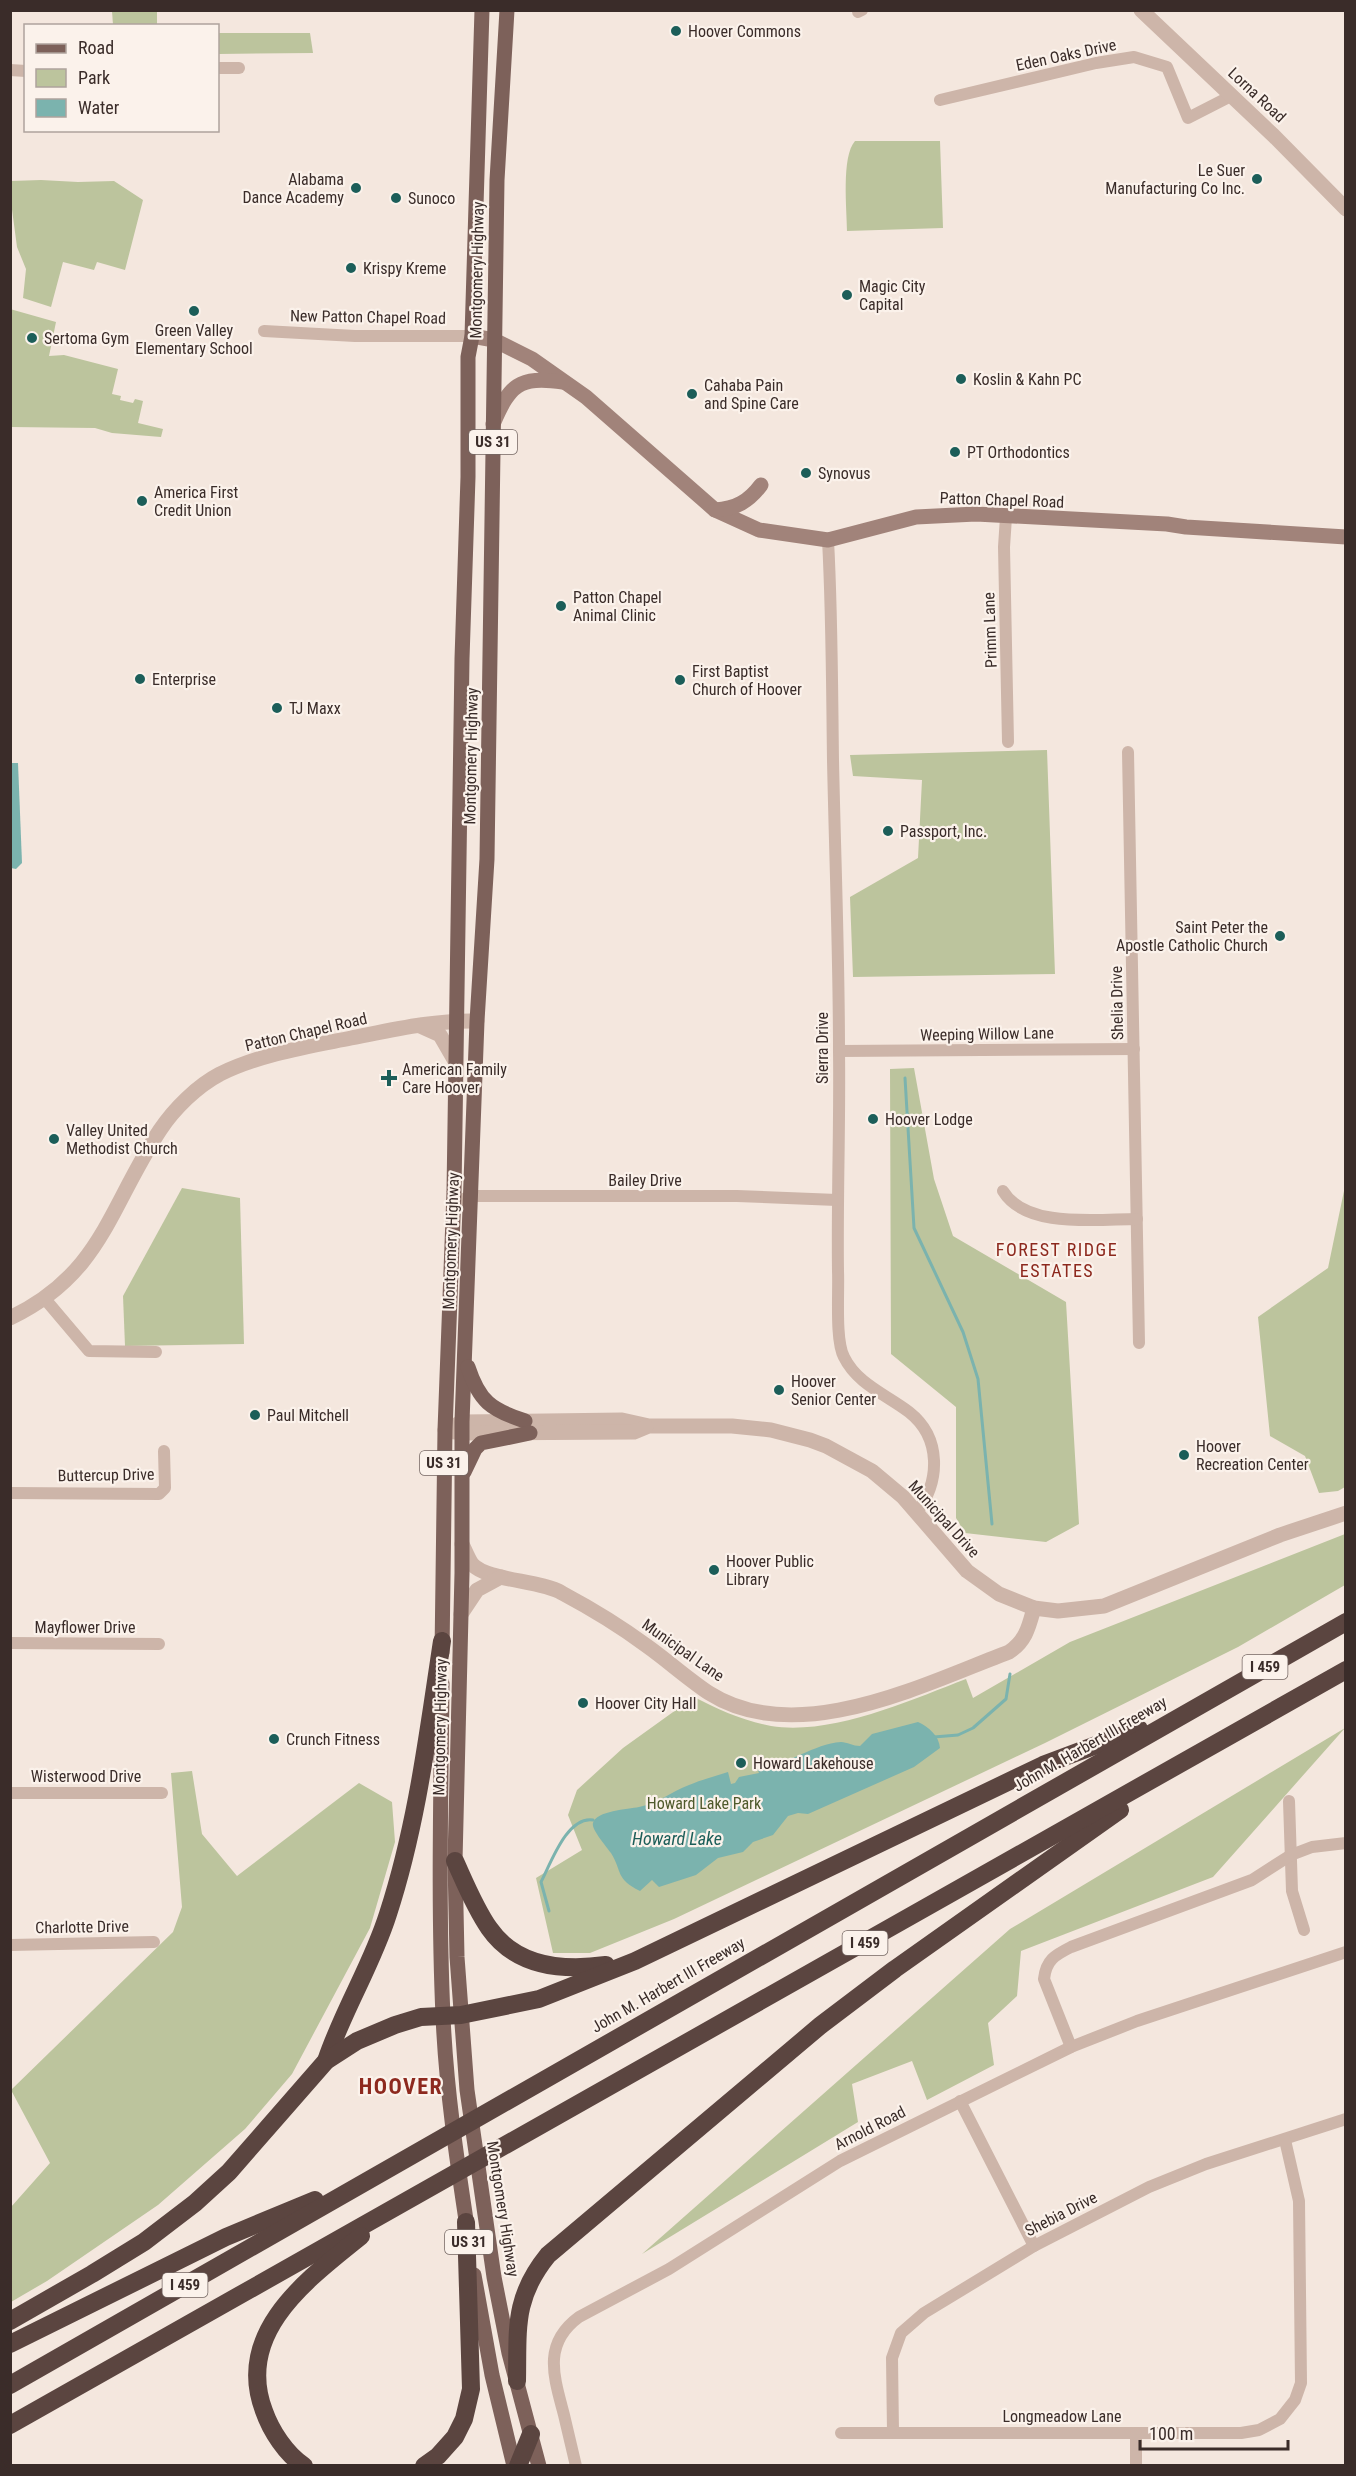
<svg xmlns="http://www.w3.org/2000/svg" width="1356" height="2476" font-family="'Roboto Condensed',sans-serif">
  <rect width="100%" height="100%" fill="#f4e7de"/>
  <!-- green -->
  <g fill="#bcc49d">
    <polygon points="112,11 157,11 157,25 113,25"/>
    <polygon points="218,33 310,33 313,53 218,54"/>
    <path d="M855,141H940L943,228L847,231C847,210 841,157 855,141Z"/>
    <polygon points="41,180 78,182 114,181 143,200 125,270 97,262 94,270 63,262 51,307 23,298 26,269 17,247 11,202 11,181"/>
    <polygon points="10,309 56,322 49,356 64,355 118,369 112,394 121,396 120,400 133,403 135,399 143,401 138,423 163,429 161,437 112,433 95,428 11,427"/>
    <polygon points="1047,750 1055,974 853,977 850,897 918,858 922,780 853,776 850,755"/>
    <polygon points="914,1068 934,1179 953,1236 1066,1302 1079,1524 1046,1542 965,1533 956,1518 956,1407 891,1354 890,1069"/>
    <polygon points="1345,1186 1345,1487 1338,1491 1319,1493 1305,1456 1270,1436 1258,1317 1328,1268"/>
    <polygon points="182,1188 240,1198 244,1344 125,1346 123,1296"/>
    <path d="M1345,1534V1585L1238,1647L1045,1743L674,1919L590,1953H553L536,1878L582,1850L568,1815L577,1790L623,1748L694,1697C719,1710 744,1721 771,1726C831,1736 911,1700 966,1679L973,1698L1070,1642Z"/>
    <polygon points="1345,1728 1213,1877 1021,1951 1017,1996 988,2023 994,2065 927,2100 912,2061 852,2084 858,2122 642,2254 1010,1929"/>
    <polygon points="192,1771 202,1834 237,1876 359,1783 392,1802 395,1842 370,1928 292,2074 245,2129 158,2205 47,2281 11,2302 11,2207 50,2163 11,2090 173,1932 182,1907 171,1773"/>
  </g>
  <!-- water -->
  <g fill="#7bb3ae">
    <polygon points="10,763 18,763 22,863 16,869 11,868"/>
    <path d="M918,1722C929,1727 939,1736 940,1748L914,1767L808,1814L798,1813L788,1816L773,1835L753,1842L743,1852L718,1858L696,1875L659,1887L652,1880L640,1891C615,1878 623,1873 611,1853C606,1846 591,1829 593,1823C596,1811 628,1809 639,1807C658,1803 671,1792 689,1785C701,1780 715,1776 728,1772L731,1784L735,1783L739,1777L759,1773L757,1768C786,1767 812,1744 841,1742C847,1742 853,1746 860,1746L872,1734Z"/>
  </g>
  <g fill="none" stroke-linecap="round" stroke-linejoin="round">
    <!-- stream -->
    <g stroke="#7bb3ae" stroke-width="3">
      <polyline points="905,1078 914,1228 963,1332 978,1379 992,1524"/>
      <polyline points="934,1737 958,1735 973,1728 1006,1699 1010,1674"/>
      <path d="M549,1911L541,1882C551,1863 567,1816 593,1820"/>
    </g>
    <!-- minor -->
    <g stroke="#cdb5a9" stroke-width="12">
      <polyline points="858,12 862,10"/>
      <polyline points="218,68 239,68"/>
      <polyline points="10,70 26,71"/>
      <polyline points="940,100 1096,63 1134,57 1167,67 1188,118 1231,96"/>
      <polyline points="264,331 355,336 472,336"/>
      <polyline points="1006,517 1004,547 1008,742"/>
      <path d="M828,540C832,613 832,687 833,760C835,857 839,954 839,1051C840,1124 837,1197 838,1271C839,1291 835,1341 844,1357C857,1384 887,1395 909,1412C942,1438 940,1482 917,1512"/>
      <polyline points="1128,752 1139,1343"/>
      <polyline points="839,1051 1134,1049"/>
      <path d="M1003,1191C1026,1229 1098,1219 1137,1219"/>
      <polyline points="453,1203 472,1196 737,1196 837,1200"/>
      <polyline points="45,1299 89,1351 156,1352"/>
      <polyline points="10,1493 159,1494 165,1488 164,1451"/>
      <polyline points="10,1643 159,1644"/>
      <polyline points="10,1793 162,1793"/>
      <polyline points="1289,1801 1292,1891 1304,1930"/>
      <polyline points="10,1945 154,1942"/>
      <path d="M1071,2047L1044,1979C1046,1960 1055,1955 1071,1947L1252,1880L1291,1855L1312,1847L1346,1843"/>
      <polyline points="960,2101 1034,2246"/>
      <polyline points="893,2432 892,2358 901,2333 924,2313 1034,2246 1149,2187 1206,2164 1346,2119"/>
      <polyline points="841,2433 1241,2433 1259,2430 1280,2419 1295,2400 1301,2383 1299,2201 1285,2140"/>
      <polyline points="1136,2433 1136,2466"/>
      <path d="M576,2466C572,2449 568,2432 564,2415C554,2377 542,2344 579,2317L669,2269L840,2161L1071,2047L1137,2021L1346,1952"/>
    </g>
    <!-- tertiary -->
    <g stroke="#cdb5a9" stroke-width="15">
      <polyline points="1141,10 1274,136 1346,209"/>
      <polyline points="420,1026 440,1035 455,1061"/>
      <path d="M10,1318C102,1274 109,1207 160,1130C174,1109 197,1086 220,1074C261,1054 306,1047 351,1038C392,1030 434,1020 477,1021"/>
      <polyline points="445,1430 462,1422 622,1420 649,1426 732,1426 771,1430 810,1440 826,1446 872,1471 903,1497 967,1571 999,1594 1034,1608 1058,1611 1104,1606 1280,1535 1346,1513"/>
      <polyline points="449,1431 462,1433 634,1432 646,1427"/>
      <path d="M462,1544C465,1550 468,1558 472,1564C487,1581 540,1580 562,1593C592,1609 620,1626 647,1646C668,1661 688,1679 709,1693C797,1749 924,1684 1009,1652C1026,1641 1029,1626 1034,1608"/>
      <polyline points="461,1614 477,1590 501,1577"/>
    </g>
    <!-- secondary -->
    <g stroke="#a1837a" stroke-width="15">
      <polyline points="472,336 494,340 532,359 586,397 715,510 759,530 828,540 916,517 976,514 1167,524 1186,527 1346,537"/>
      <path d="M493,424C510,385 518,376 563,382"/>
      <path d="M715,510C736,509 749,501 761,485"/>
    </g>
    <!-- primary -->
    <g stroke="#7d615a" stroke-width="15">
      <polyline points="507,10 497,180 487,859 477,1021 462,1422 462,1573 455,1861 457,1957 467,2090 494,2277 509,2353 539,2466"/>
      <path d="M468,1367C479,1401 491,1410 525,1421"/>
      <polyline points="464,1472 475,1449 481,1443 530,1433"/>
      <polyline points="442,1653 445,1430 454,1192 462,659 468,477 468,357 472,336 482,10"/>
      <path d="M442,1683C441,1794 438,1905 443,2016C446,2088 457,2161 468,2233"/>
      <polyline points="474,2275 492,2375 514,2466"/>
    </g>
    <!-- motorway -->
    <g stroke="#5b4540" stroke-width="18">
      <path d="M455,1861C465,1883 475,1908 489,1928C516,1967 563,1971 606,1965"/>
      <path d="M326,2061C343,2010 372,1965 388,1914C417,1825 428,1733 442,1641"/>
      <polyline points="10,2321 92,2274 144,2242 195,2203 229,2172 326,2061 357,2041 395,2025 421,2017 461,2015 539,1999 635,1961 1043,1765 1139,1729"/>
      <polyline points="10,2344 226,2237 315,2200"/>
      <path d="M517,2381C518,2329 513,2298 548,2255L821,2025L895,1969L1120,1810"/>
      <polyline points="10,2385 1346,1622"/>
      <polyline points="10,2425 1346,1670"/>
      <path d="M304,2466C286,2454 271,2431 264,2411C234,2332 308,2279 361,2236"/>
      <polyline points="424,2466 438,2456 455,2437 464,2419 471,2389 466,2222"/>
      <polyline points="518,2466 531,2434"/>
    </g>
  </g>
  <!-- markers -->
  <g fill="#1c5e59" stroke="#fbf2eb" stroke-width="2">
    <circle cx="676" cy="31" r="6"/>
    <circle cx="1257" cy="179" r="6"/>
    <circle cx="356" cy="188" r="6"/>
    <circle cx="396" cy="198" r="6"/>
    <circle cx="351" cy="268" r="6"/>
    <circle cx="847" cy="295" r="6"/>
    <circle cx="194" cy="311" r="6"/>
    <circle cx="32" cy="338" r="6"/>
    <circle cx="961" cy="379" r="6"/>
    <circle cx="692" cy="394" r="6"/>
    <circle cx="955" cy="452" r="6"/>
    <circle cx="806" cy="473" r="6"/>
    <circle cx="142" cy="501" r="6"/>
    <circle cx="561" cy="606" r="6"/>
    <circle cx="140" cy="679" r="6"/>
    <circle cx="680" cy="680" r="6"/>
    <circle cx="277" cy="708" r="6"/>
    <circle cx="888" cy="831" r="6"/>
    <circle cx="1280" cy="936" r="6"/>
    <path d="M386 1069h6v6h6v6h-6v6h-6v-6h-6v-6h6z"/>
    <circle cx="873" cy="1119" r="6"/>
    <circle cx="54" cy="1139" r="6"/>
    <circle cx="779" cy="1390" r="6"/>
    <circle cx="255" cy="1415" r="6"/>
    <circle cx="1184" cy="1455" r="6"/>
    <circle cx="714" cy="1570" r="6"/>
    <circle cx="583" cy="1703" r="6"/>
    <circle cx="274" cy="1739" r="6"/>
    <circle cx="741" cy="1763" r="6"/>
  </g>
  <g text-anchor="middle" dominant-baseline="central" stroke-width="4.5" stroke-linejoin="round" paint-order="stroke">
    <!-- shield labels -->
    <g fill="#fbf2eb" stroke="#746763" stroke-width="1.5">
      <rect x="469" y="430" width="48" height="24" rx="4.5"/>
      <rect x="420" y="1451" width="48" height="24" rx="4.5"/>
      <rect x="1242.5" y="1655" width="45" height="24" rx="4.5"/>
      <rect x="842.5" y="1931" width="45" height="24" rx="4.5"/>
      <rect x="445" y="2230" width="48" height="24" rx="4.5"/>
      <rect x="162.5" y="2273" width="45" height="24" rx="4.5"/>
    </g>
    <g font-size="15" font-weight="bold" fill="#3a2c29">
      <text x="493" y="442">US 31</text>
      <text x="444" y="1463">US 31</text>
      <text x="1265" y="1667">I 459</text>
      <text x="865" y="1943">I 459</text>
      <text x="469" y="2242">US 31</text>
      <text x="185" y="2285">I 459</text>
    </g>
    <!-- poi labels -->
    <g font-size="16" fill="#3a2c29" stroke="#fbf2eb" text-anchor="start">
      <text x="688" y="31">Hoover Commons</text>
      <text x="1245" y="170" text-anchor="end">Le Suer<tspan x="1245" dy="18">Manufacturing Co Inc.</tspan></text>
      <text x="344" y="179" text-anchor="end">Alabama<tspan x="344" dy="18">Dance Academy</tspan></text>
      <text x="408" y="198">Sunoco</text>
      <text x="363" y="268">Krispy Kreme</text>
      <text x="859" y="286">Magic City<tspan x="859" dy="18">Capital</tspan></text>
      <text x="194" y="330" text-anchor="middle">Green Valley<tspan x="194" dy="18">Elementary School</tspan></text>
      <text x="44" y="338">Sertoma Gym</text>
      <text x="973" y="379">Koslin &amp; Kahn PC</text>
      <text x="704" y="385">Cahaba Pain<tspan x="704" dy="18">and Spine Care</tspan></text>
      <text x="967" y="452">PT Orthodontics</text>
      <text x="818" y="473">Synovus</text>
      <text x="154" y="492">America First<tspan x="154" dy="18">Credit Union</tspan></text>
      <text x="573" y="597">Patton Chapel<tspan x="573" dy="18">Animal Clinic</tspan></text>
      <text x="692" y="671">First Baptist<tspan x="692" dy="18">Church of Hoover</tspan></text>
      <text x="152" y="679">Enterprise</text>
      <text x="289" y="708">TJ Maxx</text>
      <text x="900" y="831">Passport, Inc.</text>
      <text x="1268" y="927" text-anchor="end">Saint Peter the<tspan x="1268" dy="18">Apostle Catholic Church</tspan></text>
      <text x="402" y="1069">American Family<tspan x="402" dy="18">Care Hoover</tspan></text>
      <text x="885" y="1119">Hoover Lodge</text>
      <text x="66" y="1130">Valley United<tspan x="66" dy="18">Methodist Church</tspan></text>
      <text x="791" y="1381">Hoover<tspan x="791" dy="18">Senior Center</tspan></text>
      <text x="267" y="1415">Paul Mitchell</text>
      <text x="1196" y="1446">Hoover<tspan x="1196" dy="18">Recreation Center</tspan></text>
      <text x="726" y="1561">Hoover Public<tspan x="726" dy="18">Library</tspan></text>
      <text x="595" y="1703">Hoover City Hall</text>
      <text x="286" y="1739">Crunch Fitness</text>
      <text x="753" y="1763">Howard Lakehouse</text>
    </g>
    <!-- street labels -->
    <g font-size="16" fill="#3a2c29" stroke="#fbf2eb">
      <text transform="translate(1066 55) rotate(-12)">Eden Oaks Drive</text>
      <text transform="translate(1257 95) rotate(43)">Lorna Road</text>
      <text transform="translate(477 270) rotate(-89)">Montgomery Highway</text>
      <text transform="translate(368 317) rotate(1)">New Patton Chapel Road</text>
      <text transform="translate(1002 500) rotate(2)">Patton Chapel Road</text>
      <text transform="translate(990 630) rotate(-92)">Primm Lane</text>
      <text transform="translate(471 756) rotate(-89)">Montgomery Highway</text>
      <text transform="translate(1117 1003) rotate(-91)">Shelia Drive</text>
      <text transform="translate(306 1032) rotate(-13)">Patton Chapel Road</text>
      <text transform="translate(987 1034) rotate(-1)">Weeping Willow Lane</text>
      <text transform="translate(822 1048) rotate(-90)">Sierra Drive</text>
      <text x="645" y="1180">Bailey Drive</text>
      <text transform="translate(451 1241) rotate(-88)">Montgomery Highway</text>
      <text transform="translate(106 1475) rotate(-1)">Buttercup Drive</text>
      <text transform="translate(944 1519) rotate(48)">Municipal Drive</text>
      <text x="85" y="1627">Mayflower Drive</text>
      <text transform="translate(683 1650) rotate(35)">Municipal Lane</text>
      <text transform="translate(440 1727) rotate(-89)">Montgomery Highway</text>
      <text transform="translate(1090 1744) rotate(-30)">John M. Harbert III Freeway</text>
      <text x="86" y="1776">Wisterwood Drive</text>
      <text transform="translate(82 1927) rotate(-1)">Charlotte Drive</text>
      <text transform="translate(668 1985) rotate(-30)">John M. Harbert III Freeway</text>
      <text transform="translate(870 2128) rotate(-27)">Arnold Road</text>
      <text transform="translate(503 2209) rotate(81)">Montgomery Highway</text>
      <text transform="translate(1061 2214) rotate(-27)">Shebia Drive</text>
      <text x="1062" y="2416">Longmeadow Lane</text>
    </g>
    <!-- park labels -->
    <g font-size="16" fill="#4f5a2c" stroke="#fbf2eb">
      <text x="704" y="1803">Howard Lake Park</text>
    </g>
    <!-- neighbourhood labels -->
    <g font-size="18" letter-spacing="1.5" fill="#8d291e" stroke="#fbf2eb">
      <text x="1057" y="1249">FOREST RIDGE<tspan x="1057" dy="21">ESTATES</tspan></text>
    </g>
    <!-- water labels -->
    <g font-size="18" font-style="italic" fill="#1c5e59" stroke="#fbf2eb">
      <text x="677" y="1838">Howard Lake</text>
    </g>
    <!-- district labels -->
    <g font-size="22" font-weight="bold" letter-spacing="1.5" fill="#8d291e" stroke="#fbf2eb">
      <text x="401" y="2086">HOOVER</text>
    </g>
  </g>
  <!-- border -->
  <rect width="1356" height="2476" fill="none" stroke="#3a2c29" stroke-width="24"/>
  <!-- legend -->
  <rect x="24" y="24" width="195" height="108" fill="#fbf2eb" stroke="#aea39d" stroke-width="1.5"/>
  <rect x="36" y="44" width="30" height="9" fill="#7d615a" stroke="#aea39d" stroke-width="1.5"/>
  <text x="78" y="54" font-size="18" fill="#3a2c29">Road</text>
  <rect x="36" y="69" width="30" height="18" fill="#bcc49d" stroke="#aea39d" stroke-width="1.5"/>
  <text x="78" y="84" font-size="18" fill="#3a2c29">Park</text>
  <rect x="36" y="99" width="30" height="18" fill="#7bb3ae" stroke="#aea39d" stroke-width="1.5"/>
  <text x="78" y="114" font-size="18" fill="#3a2c29">Water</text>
  <!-- scale -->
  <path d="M1140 2440v9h148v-9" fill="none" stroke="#3a2c29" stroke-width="3"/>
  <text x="1149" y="2440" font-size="18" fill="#3a2c29" stroke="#fbf2eb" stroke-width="4.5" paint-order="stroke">100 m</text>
</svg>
